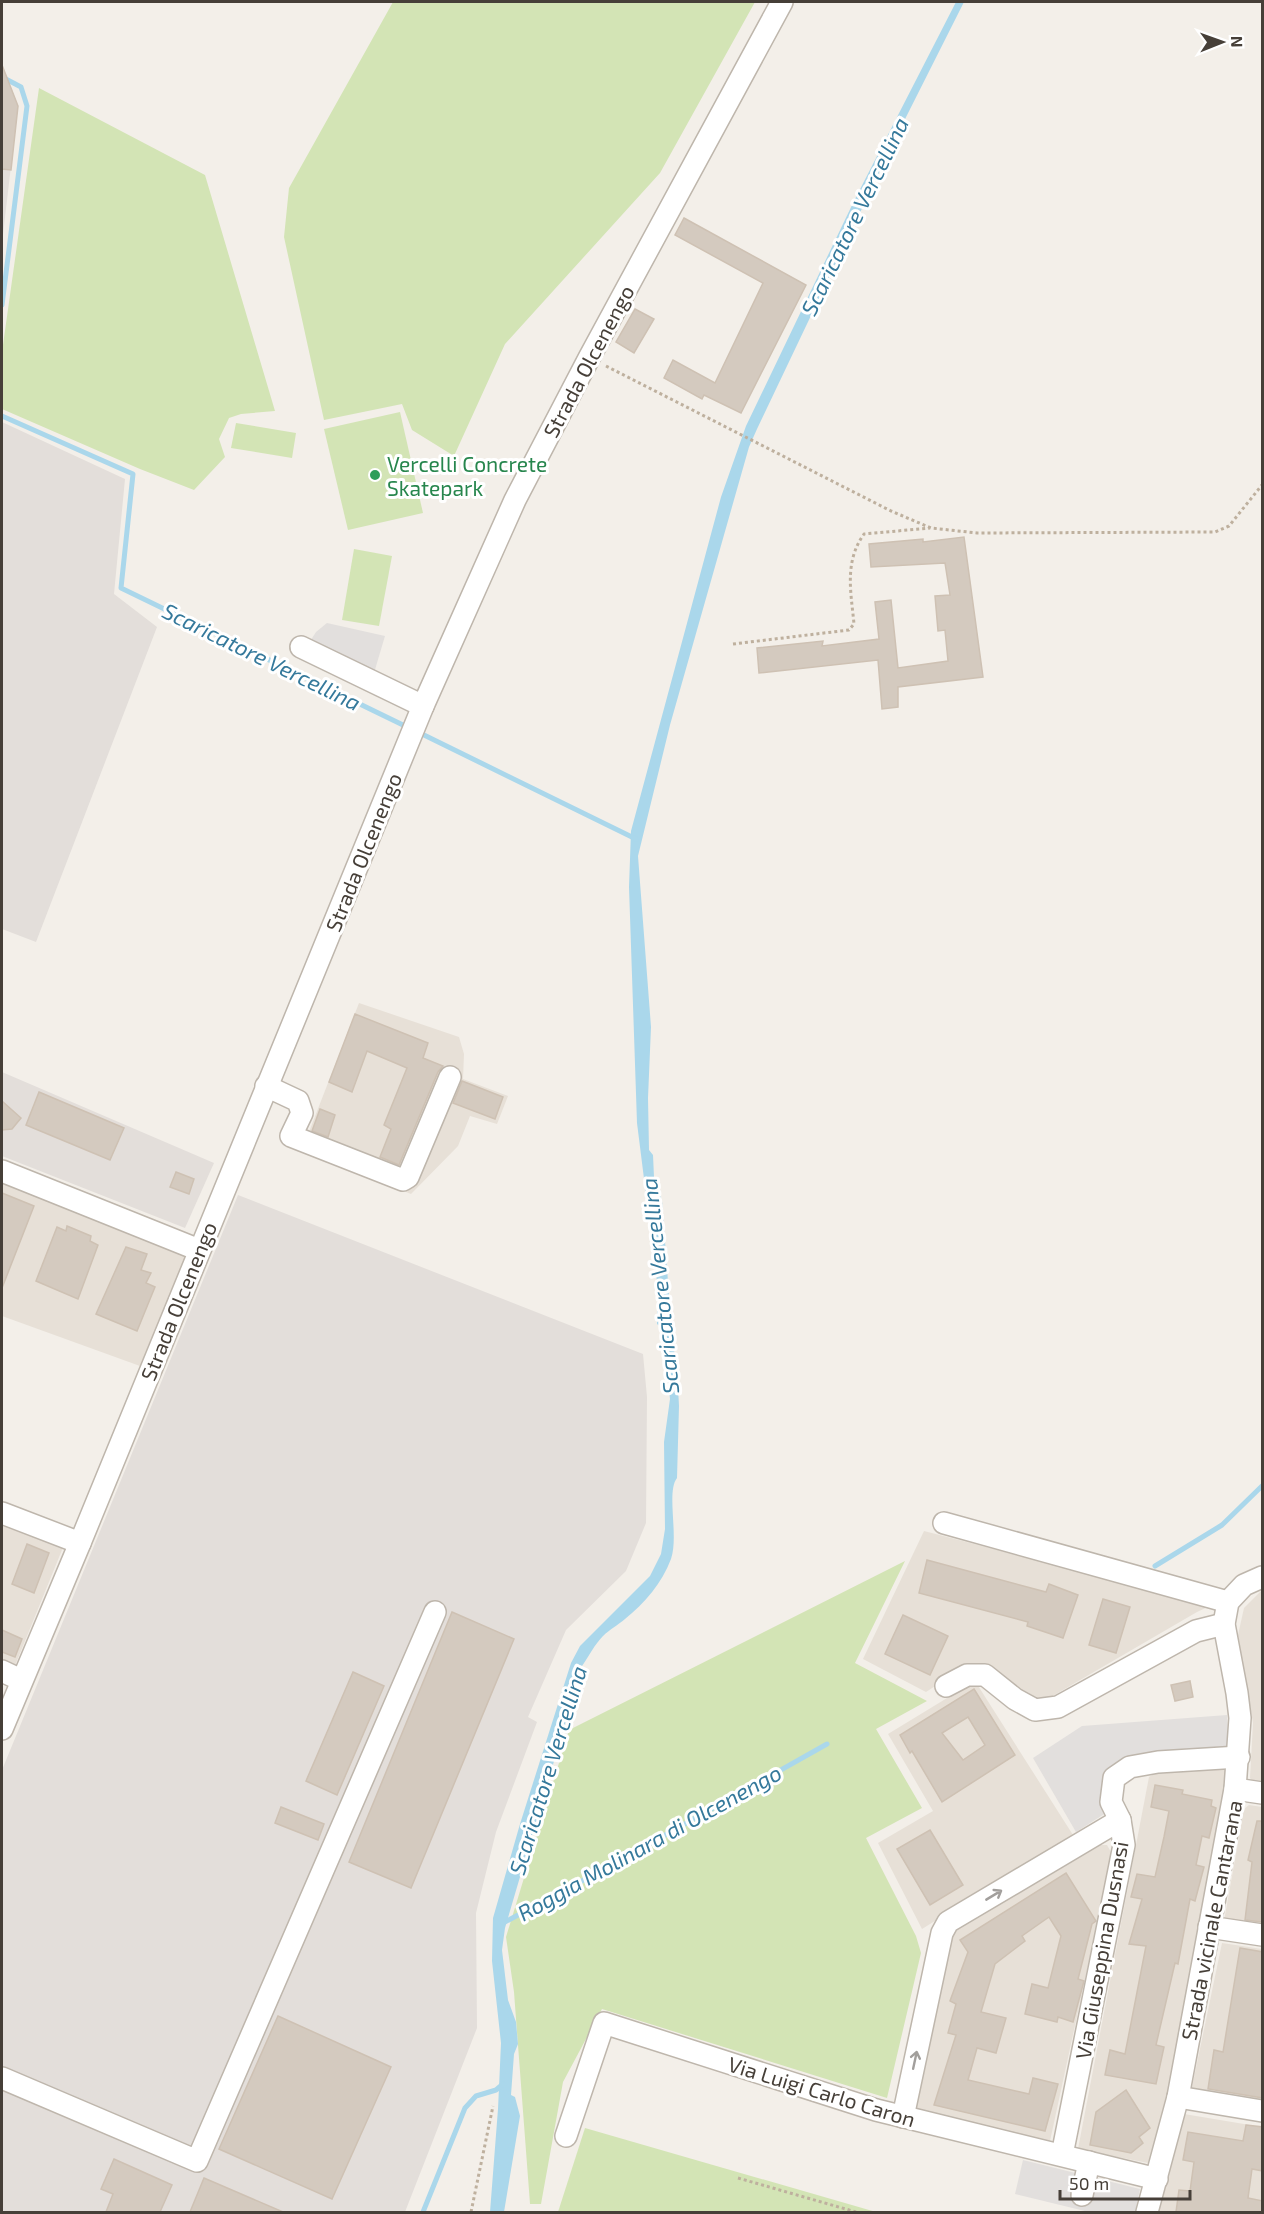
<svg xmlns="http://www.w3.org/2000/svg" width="1264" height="2214" font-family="'Exo 2',sans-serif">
  <rect width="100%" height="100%" fill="#f3efe9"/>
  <!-- residential -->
  <g fill="#e7e0d7">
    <polygon points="359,1003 459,1037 464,1054 463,1079 508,1096 497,1124 470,1116 458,1146 411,1194 302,1150"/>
    <polygon points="2,1179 186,1255 140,1366 2,1316"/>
    <polygon points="2,1521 64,1545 14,1668 2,1663"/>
    <polygon points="924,1531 1212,1605 1197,1612 1044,1701 1022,1695 988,1664 966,1666 926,1692 863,1659"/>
    <polygon points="1262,1590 1262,1784 1254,1783 1250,1778 1253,1723 1238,1635 1244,1608"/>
    <polygon points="975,1681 1073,1835 922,1929 878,1843 933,1811 888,1734"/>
    <polygon points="1162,1769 1228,1769 1170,2096 1153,2164 1078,2149 1149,1777"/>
    <polygon points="1249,1805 1262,1807 1262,1928 1224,1921 1244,1809"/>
    <polygon points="1094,1845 1107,1845 1112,1854 1050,2141 912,2113 949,1939 959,1928"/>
    <polygon points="1222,1943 1262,1949 1262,2104 1191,2092"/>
    <polygon points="1184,2114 1262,2127 1262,2212 1158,2212"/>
  </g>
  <!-- industrial -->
  <g fill="#e3deda">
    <polygon points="2,82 11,87 18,106 2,243"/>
    <polygon points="2,422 125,479 114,594 157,627 36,942 2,929"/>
    <polygon points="2,1072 214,1163 185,1228 2,1156"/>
    <polygon points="238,1195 643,1354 647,1397 646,1523 626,1571 566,1630 528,1717 537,1722 496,1832 476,1913 477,2028 405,2212 2,2212 2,1770"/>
  </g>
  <!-- green -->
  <g fill="#d3e4b5">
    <polygon points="393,2 755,2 660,173 505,344 454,456 412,430 402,404 324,420 284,237 289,188"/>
    <polygon points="39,88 205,175 275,411 241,414 229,418 219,439 225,457 194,490 140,469 2,409 2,352"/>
    <polygon points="400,412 423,513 348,530 324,429"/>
    <polygon points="236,423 296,433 292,458 231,448"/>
    <polygon points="354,549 392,556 379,626 342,620"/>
    <polygon points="905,1561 855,1663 927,1701 876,1729 922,1808 866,1838 916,1936 921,1953 887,2098 602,2009 563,2082 541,2204 530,2204 514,1992 506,1937 569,1730"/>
    <polygon points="585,2128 876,2212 558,2212"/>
  </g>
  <!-- parking -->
  <g fill="#e2dfdd">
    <polygon points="327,623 385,636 374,673 309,643 316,632"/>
    <polygon points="1227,1715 1229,1751 1127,1758 1109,1811 1076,1832 1033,1758 1082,1726"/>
    <polygon points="1023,2160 1140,2189 1135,2212 1089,2212 1015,2194"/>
  </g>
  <!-- water -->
  <path fill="#aad7eb" d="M956,2H964L896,137L757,429L749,447L670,725L638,856L651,1027L648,1098L649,1150L653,1155L654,1177L662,1201L672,1336L677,1369L679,1406L677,1478C666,1492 679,1536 671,1559C662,1583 645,1603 625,1619C618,1625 609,1630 603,1636C595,1644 589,1656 582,1666L505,1928L502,1950L508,2000L516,2022L518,2044L514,2054L511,2095L515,2097L520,2116L504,2212H490L498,2109L501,2043L492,1961L493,1918L520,1824L571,1663L580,1646L650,1576L661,1554L665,1529L664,1442L670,1399L662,1328L657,1324V1311L660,1306L637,1123L629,887L631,831L721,497L746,426L854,201Z"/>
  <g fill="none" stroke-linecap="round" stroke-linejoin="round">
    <!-- stream -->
    <g stroke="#aad7eb" stroke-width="5">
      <polyline points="2,77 21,87 27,106 2,305"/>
      <polyline points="2,416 133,474 121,588 403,725"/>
      <polyline points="424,735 636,839"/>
      <polyline points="1155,1566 1222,1525 1262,1486"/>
      <polyline points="503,1923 610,1866 827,1744"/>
      <polyline points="423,2212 465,2108 476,2096 496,2090 503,2084"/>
    </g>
  </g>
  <!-- building -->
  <g fill="#d4cabf" stroke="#cec1b3" stroke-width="1.5" fill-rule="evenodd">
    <polygon points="2,65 18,106 11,170 2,169"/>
    <polygon points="684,218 806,285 741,413 704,395 702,399 664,378 673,360 715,383 763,283 675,235"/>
    <polygon points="635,309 654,319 634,353 616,342"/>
    <polygon points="964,537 983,677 898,687 898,707 882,709 878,660 759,673 757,648 823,641 822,646 879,639 875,602 891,600 898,668 948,661 945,630 938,631 935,596 950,595 945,563 871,567 869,544 923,539 923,542"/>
    <polygon points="355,1014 428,1043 423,1058 443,1066 438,1072 399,1165 380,1157 391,1129 384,1125 407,1068 367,1051 352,1092 329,1082"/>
    <polygon points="462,1081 503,1097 495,1119 453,1103"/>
    <polygon points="39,1092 124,1128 110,1160 26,1125"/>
    <polygon points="2,1101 21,1118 12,1129 2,1130"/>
    <polygon points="320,1109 335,1115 328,1137 312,1131"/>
    <polygon points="176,1172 194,1179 189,1194 170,1187"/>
    <polygon points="2,1193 34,1206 2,1288"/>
    <polygon points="67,1226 91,1236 90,1241 98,1245 78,1299 36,1281 57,1227 66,1231"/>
    <polygon points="126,1247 147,1254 141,1270 151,1273 146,1283 155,1287 137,1331 96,1314"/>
    <polygon points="27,1544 49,1553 34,1593 12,1584"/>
    <polygon points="927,1560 1046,1592 1049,1584 1078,1595 1063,1638 1027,1626 1028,1622 919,1593"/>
    <polygon points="1103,1599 1130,1607 1116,1653 1089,1645"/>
    <polygon points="452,1612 514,1639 411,1888 349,1862"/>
    <polygon points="903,1615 948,1636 930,1675 885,1654"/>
    <polygon points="2,1630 22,1639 15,1657 2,1652"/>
    <polygon points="353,1672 384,1686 337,1795 306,1781"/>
    <polygon points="1190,1681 1193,1697 1175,1701 1171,1685"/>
    <path d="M974,1689L1015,1755L942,1802L912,1751L910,1753L900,1735ZM968,1717L985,1745L963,1760L942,1733Z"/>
    <polygon points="1155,1785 1183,1790 1182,1794 1212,1800 1211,1806 1216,1808 1209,1838 1202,1836 1196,1865 1204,1867 1195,1901 1190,1899 1178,1964 1175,1963 1156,2045 1164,2047 1156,2084 1105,2075 1110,2050 1125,2054 1146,1946 1129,1944 1142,1899 1131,1897 1137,1874 1155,1877 1164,1837 1169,1811 1151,1807"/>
    <polygon points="281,1807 324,1824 318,1840 275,1823"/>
    <polygon points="1257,1821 1263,1821 1263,1922 1245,1920 1252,1862 1248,1860"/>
    <polygon points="930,1830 963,1885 930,1905 897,1849"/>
    <polygon points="1066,1873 1096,1921 1092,1924 1078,1979 1084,1981 1073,2022 1058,2017 1057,2022 1025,2014 1032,1984 1048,1988 1061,1936 1049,1917 1022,1936 1025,1941 995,1964 981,2012 1006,2018 996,2053 977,2048 968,2080 1029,2094 1033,2078 1058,2084 1045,2131 934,2105 956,2035 948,2033 956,2004 950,2001 968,1952 960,1940"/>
    <polygon points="1240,1948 1263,1952 1263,2098 1208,2089 1214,2050 1223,2052"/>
    <polygon points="278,2016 391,2067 332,2199 219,2149"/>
    <polygon points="1126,2090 1150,2128 1139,2137 1143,2143 1131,2153 1090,2145 1096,2112"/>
    <polygon points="1246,2125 1263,2127 1263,2171 1252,2169 1248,2198 1263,2201 1263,2212 1176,2212 1179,2190 1190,2191 1194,2162 1183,2160 1188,2132 1243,2141"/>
    <polygon points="114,2159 172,2185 160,2212 106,2212 113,2194 101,2189"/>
    <polygon points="204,2178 283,2212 190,2212"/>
  </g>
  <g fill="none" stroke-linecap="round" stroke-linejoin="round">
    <defs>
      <g id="minor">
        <polyline points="301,647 423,706"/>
        <polyline points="266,1086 298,1101 302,1113 291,1136 403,1180 408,1177 450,1077"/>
        <polyline points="2,1171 199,1250"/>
        <polyline points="2,1513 80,1543"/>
        <polyline points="944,1523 1228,1602"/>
        <polyline points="2,1671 21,1680"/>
        <polyline points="946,1686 967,1675 985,1675 1015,1699 1035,1710 1058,1707 1196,1631 1224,1624"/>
        <polyline points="2,1729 80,1543 423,706 515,500 589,358 782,2"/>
        <polyline points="1235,1789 1262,1793"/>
        <polyline points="1209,1927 1262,1935"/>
        <polyline points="2,2078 197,2161 435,1612"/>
        <polyline points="1178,2097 1262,2111"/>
        <polyline points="903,2117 942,1933 948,1922 1120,1820"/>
        <polyline points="566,2136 604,2023 876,2110 1157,2179"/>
        <polyline points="1062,2155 1124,1845 1120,1820 1111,1802 1114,1778 1130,1767 1158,1762 1239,1757"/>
        <polyline points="1082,2195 1089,2162"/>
        <polyline points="1147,2212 1178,2097 1235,1789 1240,1718 1237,1693 1224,1624 1228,1602 1244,1585 1262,1577"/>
      </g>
    </defs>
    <!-- minor casing -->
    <use href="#minor" stroke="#beb6ac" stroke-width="24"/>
    <!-- path -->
    <g stroke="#beb09e" stroke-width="3" stroke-dasharray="3 3" stroke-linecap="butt">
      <polyline points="606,366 891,511 931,528 977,533 1215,532 1229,526 1262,485"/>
      <path d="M733,644L849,630L854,624C851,592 844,562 864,534L930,528"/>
      <polyline points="738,2178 856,2212"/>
      <polyline points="471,2212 493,2106"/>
    </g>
    <!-- minor -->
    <use href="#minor" stroke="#fff" stroke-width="21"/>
  </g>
  <!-- one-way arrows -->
  <defs><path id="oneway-shaft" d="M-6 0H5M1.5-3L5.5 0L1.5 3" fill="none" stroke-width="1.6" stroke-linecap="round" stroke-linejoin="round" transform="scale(1.5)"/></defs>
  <g stroke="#a29f9c">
    <use href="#oneway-shaft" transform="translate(994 1895) rotate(-31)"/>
    <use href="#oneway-shaft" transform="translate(915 2060) rotate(-78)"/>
  </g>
  <!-- markers -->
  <circle fill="#2e9e5b" stroke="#fff" stroke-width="2" cx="375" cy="475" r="6"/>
  <g text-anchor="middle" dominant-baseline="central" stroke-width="6" stroke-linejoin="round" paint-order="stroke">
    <!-- street labels -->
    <g font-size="21" fill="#463f38" stroke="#fff">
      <text transform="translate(588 361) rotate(-62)">Strada Olcenengo</text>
      <text transform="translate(363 852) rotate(-68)">Strada Olcenengo</text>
      <text transform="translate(178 1301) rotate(-68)">Strada Olcenengo</text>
      <text transform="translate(1211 1920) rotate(-79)">Strada vicinale Cantarana</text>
      <text transform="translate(1101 1950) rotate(-80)">Via Giuseppina Dusnasi</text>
      <text transform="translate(822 2091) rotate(17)">Via Luigi Carlo Caron</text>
    </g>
    <!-- leisure labels -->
    <g font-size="21" fill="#27864d" stroke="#fff" text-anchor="start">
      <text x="387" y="463">Vercelli Concrete<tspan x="387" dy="24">Skatepark</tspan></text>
    </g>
    <!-- water labels -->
    <g font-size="22" font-style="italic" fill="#35799b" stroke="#fff">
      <text transform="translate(854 216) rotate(-64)">Scaricatore Vercellina</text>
      <text transform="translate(262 656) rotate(26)">Scaricatore Vercellina</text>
      <text transform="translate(659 1286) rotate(-96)">Scaricatore Vercellina</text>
      <text transform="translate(547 1770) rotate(-73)">Scaricatore Vercellina</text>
      <text transform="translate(649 1842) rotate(-29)">Roggia Molinara di Olcenengo</text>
    </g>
  </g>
  <!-- border -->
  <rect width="1264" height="2214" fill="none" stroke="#463f38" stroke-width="6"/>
  <!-- north arrow -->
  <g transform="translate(1222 42) rotate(89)" stroke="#ffffff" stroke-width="4.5" paint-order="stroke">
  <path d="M0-4.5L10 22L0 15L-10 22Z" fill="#463f38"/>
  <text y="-9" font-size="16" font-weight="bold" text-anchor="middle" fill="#463f38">N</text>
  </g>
  <!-- scale -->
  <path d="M1060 2190v9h130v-9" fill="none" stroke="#463f38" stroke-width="3"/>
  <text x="1069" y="2190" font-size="18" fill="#463f38" stroke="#ffffff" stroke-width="4.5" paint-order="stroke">50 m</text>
</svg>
